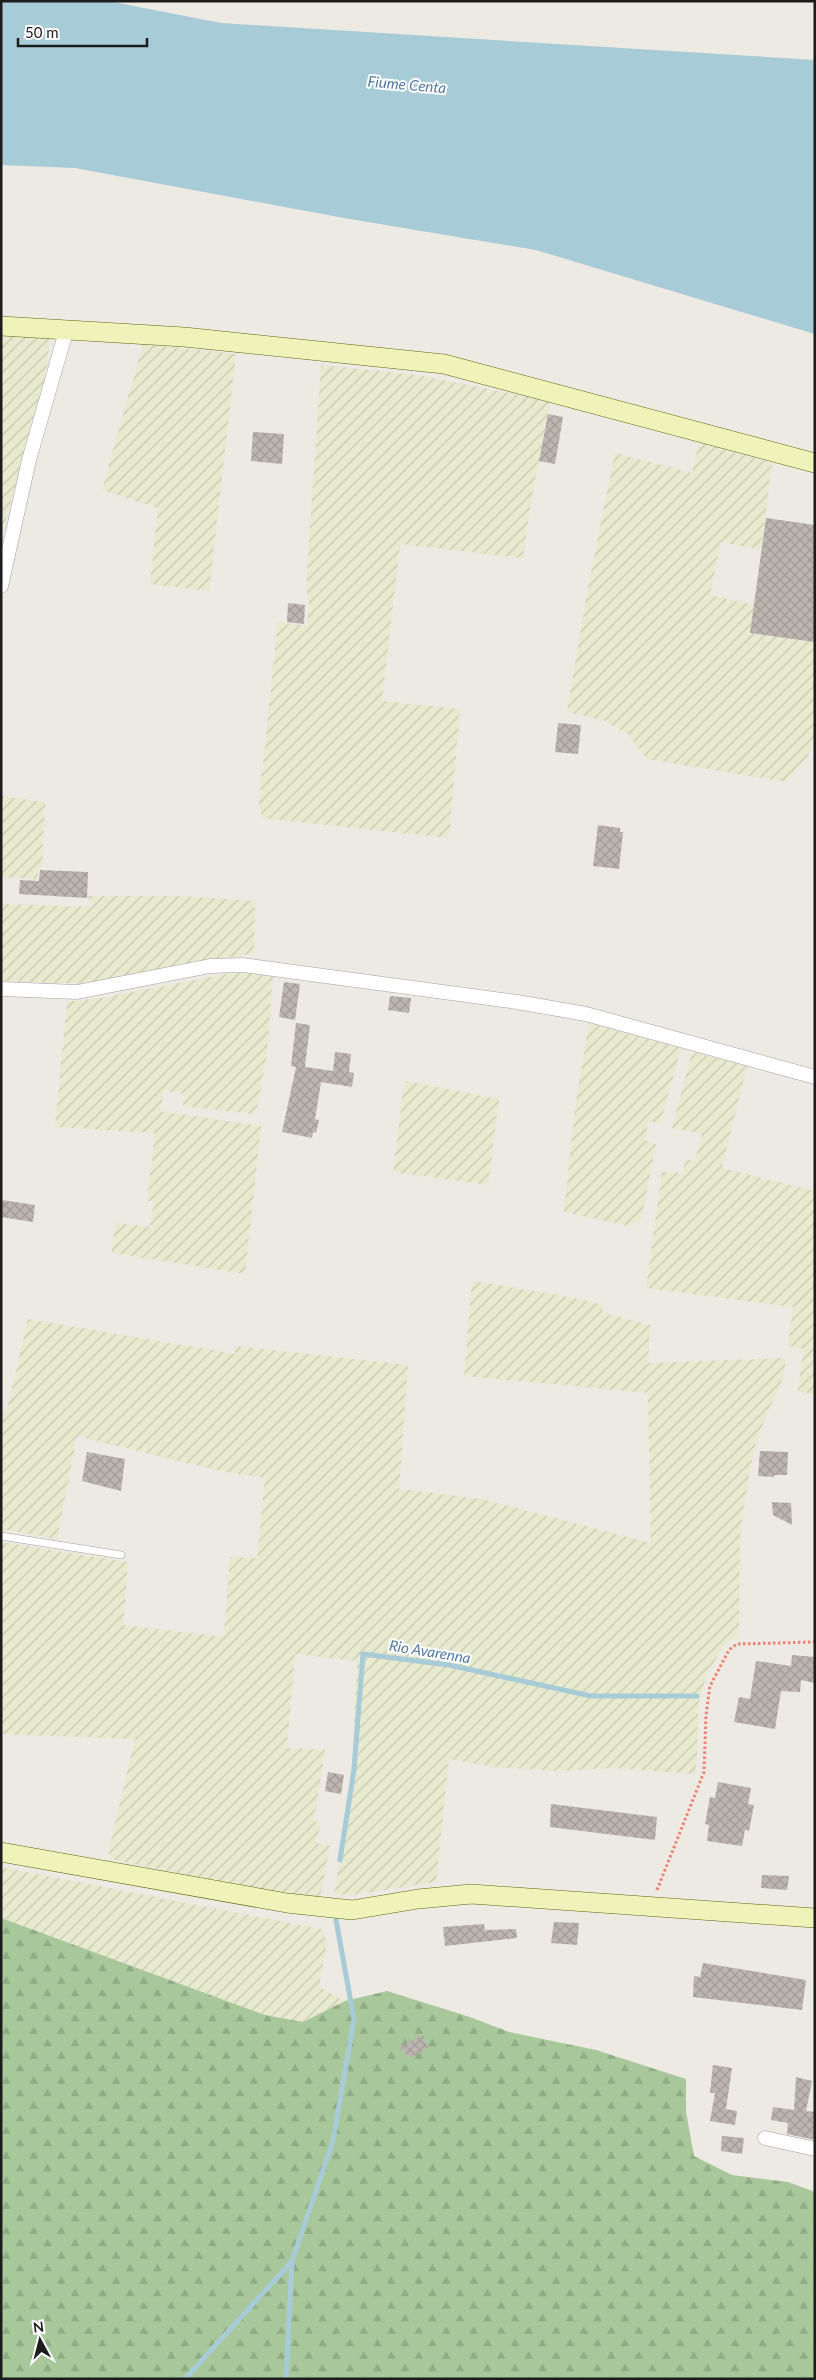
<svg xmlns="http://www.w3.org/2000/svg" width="816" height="2380" font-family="Lato,sans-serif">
  <defs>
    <pattern id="farmland-furrows" width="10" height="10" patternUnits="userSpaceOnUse" patternTransform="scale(1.25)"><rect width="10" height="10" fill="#e8eacf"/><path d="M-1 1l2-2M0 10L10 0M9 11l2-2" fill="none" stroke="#c6c8b1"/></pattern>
    <pattern id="forest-firs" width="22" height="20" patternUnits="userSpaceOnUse" patternTransform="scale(1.25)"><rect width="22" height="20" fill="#a8c89b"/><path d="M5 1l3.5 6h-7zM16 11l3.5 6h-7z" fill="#90ab85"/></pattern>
    <pattern id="building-cross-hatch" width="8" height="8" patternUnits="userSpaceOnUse" patternTransform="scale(1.25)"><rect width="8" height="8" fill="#bdb5b0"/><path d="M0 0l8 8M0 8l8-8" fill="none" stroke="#a29b97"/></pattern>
  </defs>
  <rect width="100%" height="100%" fill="#ede9e3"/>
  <!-- farmland -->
  <g fill="url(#farmland-furrows)">
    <polygon points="1,336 50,338 45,381 1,537"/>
    <polygon points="143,344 236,354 209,591 150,584 158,508 102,490"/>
    <polygon points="321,365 417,375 550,401 530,507 523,558 400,544 382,701 460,709 449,838 262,818 259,803 278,622 307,626 309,600 306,588"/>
    <polygon points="699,442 772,463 761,550 721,542 710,595 754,605 750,633 815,642 815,737 808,756 786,782 647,759 628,734 603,720 567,712 588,587 615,453 692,473"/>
    <polygon points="1,796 45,802 42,867 38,868 37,879 1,877"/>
    <polygon points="87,896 179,896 255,901 254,953 90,984 1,981 1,904 93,907"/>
    <polygon points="232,973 270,974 273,978 267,1053 257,1108 253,1114 183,1106 184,1094 164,1090 160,1111 261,1126 245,1274 112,1253 115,1223 150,1227 154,1201 147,1201 155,1133 55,1127 67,1002 101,998"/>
    <polygon points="589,1023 681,1048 660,1124 648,1121 645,1140 656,1144 641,1220 628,1226 564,1212 575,1109"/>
    <polygon points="692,1052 747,1066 722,1168 815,1191 815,1395 798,1391 803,1349 788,1346 793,1307 646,1288 662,1172 683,1173 685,1159 695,1161 702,1134 672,1128"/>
    <polygon points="406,1081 499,1099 488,1185 393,1172 403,1092"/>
    <polygon points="472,1281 553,1294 601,1304 603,1313 650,1325 648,1363 786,1358 784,1375 757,1438 750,1468 740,1533 739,1635 725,1644 707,1674 698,1706 697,1758 695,1774 613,1768 554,1771 496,1767 449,1759 436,1882 352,1895 334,1894 358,1753 353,1751 357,1661 295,1654 287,1748 325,1750 314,1821 321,1823 316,1843 330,1846 320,1898 281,1894 110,1859 109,1850 135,1739 1,1734 1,1542 128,1562 123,1625 224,1637 230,1557 257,1558 265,1478 220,1471 77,1436 57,1539 1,1529 1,1413 6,1414 28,1319 235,1354 236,1346 408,1365 399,1489 482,1499 651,1543 648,1393 464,1376"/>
    <polygon points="1,1867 321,1929 327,1942 319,1987 345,2001 303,2022 265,2015 1,1918"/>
  </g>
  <!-- forest -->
  <polygon fill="url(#forest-firs)" points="1,1918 265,2015 303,2022 345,2001 387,1991 470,2017 509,2032 596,2050 686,2079 686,2112 694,2156 732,2175 788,2182 815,2192 815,2379 1,2379"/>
  <!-- water -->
  <polygon fill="#a7cbd7" points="1,1 108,1 221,23 815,60 815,334 536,250 344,218 75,168 1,165"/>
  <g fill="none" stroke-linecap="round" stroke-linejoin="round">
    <!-- stream -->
    <g stroke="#a7cbd7" stroke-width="5">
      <polyline points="340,1860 354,1769 363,1654 449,1665 591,1696 697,1696"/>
      <polyline points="185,2379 292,2261"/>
      <polyline points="286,2379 292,2261 333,2141 354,2019 336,1920"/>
    </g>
  </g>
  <!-- building -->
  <g fill="url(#building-cross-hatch)">
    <polygon points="548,414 563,417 555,464 539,461"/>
    <polygon points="253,432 284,434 282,464 251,461"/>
    <polygon points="766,518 815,525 815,642 750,633"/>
    <polygon points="288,603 305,605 304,624 287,622"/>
    <polygon points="558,723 581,725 578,754 555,752"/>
    <polygon points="598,825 620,828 620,832 623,832 619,869 593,866"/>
    <polygon points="40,870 88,872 87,898 19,894 20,880 39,881"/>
    <polygon points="284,982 300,984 295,1020 279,1017"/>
    <polygon points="390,996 411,998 409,1013 388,1010"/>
    <polygon points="296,1023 310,1025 305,1067 333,1071 335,1052 351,1054 349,1072 354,1073 352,1087 321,1082 315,1119 319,1120 316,1133 313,1132 312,1138 282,1132 296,1067 291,1066"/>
    <polygon points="2,1200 35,1205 33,1222 1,1217"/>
    <polygon points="760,1451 788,1452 787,1475 774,1475 774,1477 758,1476"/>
    <polygon points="87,1452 125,1459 121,1491 82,1481"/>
    <polygon points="772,1502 791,1503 792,1525 773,1515"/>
    <polygon points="792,1655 815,1657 815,1683 801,1680 800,1692 781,1691 775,1729 734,1722 739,1697 750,1699 756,1661 791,1666"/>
    <polygon points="328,1772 344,1775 341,1794 325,1791"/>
    <polygon points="718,1782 751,1788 748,1804 754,1805 749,1831 745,1830 742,1846 707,1841 709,1825 705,1824 710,1797 715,1798"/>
    <polygon points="551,1804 657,1817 655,1840 550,1827"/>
    <polygon points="762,1875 789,1876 787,1890 761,1888"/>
    <polygon points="554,1922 579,1923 577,1945 551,1943"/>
    <polygon points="484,1924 485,1930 516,1929 517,1938 445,1946 443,1927"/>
    <polygon points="703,1963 806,1980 802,2010 693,1997 694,1976 700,1977"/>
    <polygon points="423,2035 428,2048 410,2058 399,2047"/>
    <polygon points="713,2065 732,2068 726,2109 737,2111 735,2125 710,2121 715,2093 710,2093"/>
    <polygon points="796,2077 812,2081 806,2111 815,2112 815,2140 787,2134 788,2123 771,2120 773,2107 794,2110"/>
    <polygon points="722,2136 744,2138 742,2154 721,2151"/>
  </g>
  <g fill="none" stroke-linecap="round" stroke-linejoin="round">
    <defs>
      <polyline id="lane" points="1,1536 121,1555"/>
      <g id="street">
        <polyline points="1,586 29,460 67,328"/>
        <polyline points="1,989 77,992 210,966 243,965 517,1002 586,1014 815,1077"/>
        <polyline points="765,2138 815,2149"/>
      </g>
      <g id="secondary">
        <polyline points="1,326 184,337 444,364 815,463"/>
        <polyline points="1,1852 287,1903 352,1910 418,1899 471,1894 815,1918"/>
      </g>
    </defs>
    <!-- lane casing -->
    <use href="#lane" stroke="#a0a0a0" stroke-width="8"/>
    <!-- street casing -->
    <use href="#street" stroke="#a0a0a0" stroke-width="15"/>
    <!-- secondary casing -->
    <use href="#secondary" stroke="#5d680e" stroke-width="20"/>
    <!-- path -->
    <polyline stroke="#ed8274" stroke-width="3" stroke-dasharray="2.5 2.5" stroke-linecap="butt" points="657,1890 704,1772 706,1715 710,1686 729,1650 737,1644 815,1642"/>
    <!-- lane -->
    <use href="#lane" stroke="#fff" stroke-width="7"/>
    <!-- street -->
    <use href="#street" stroke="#fff" stroke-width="14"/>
    <!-- secondary -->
    <use href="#secondary" stroke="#eff3ba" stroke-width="19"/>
  </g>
  <g text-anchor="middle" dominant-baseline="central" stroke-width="4" stroke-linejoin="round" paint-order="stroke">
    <!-- water labels -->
    <g font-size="15" font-style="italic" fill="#5279a3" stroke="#fff">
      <text transform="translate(407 84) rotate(5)">Fiume Centa</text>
      <text transform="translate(430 1651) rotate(9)">Rio Avarenna</text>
    </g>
  </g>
  <!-- border -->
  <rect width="816" height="2380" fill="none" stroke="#1c1c1c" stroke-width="5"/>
  <!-- north arrow -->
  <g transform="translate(40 2340) rotate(353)" stroke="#ffffff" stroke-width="4" paint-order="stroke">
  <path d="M0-4L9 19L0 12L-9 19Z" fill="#1c1c1c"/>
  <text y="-8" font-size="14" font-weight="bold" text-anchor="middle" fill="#1c1c1c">N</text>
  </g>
  <!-- scale -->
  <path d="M18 38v8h129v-8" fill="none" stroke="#1c1c1c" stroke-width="2.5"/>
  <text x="25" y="38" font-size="15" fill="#1c1c1c" stroke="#ffffff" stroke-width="4" paint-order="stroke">50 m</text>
</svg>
